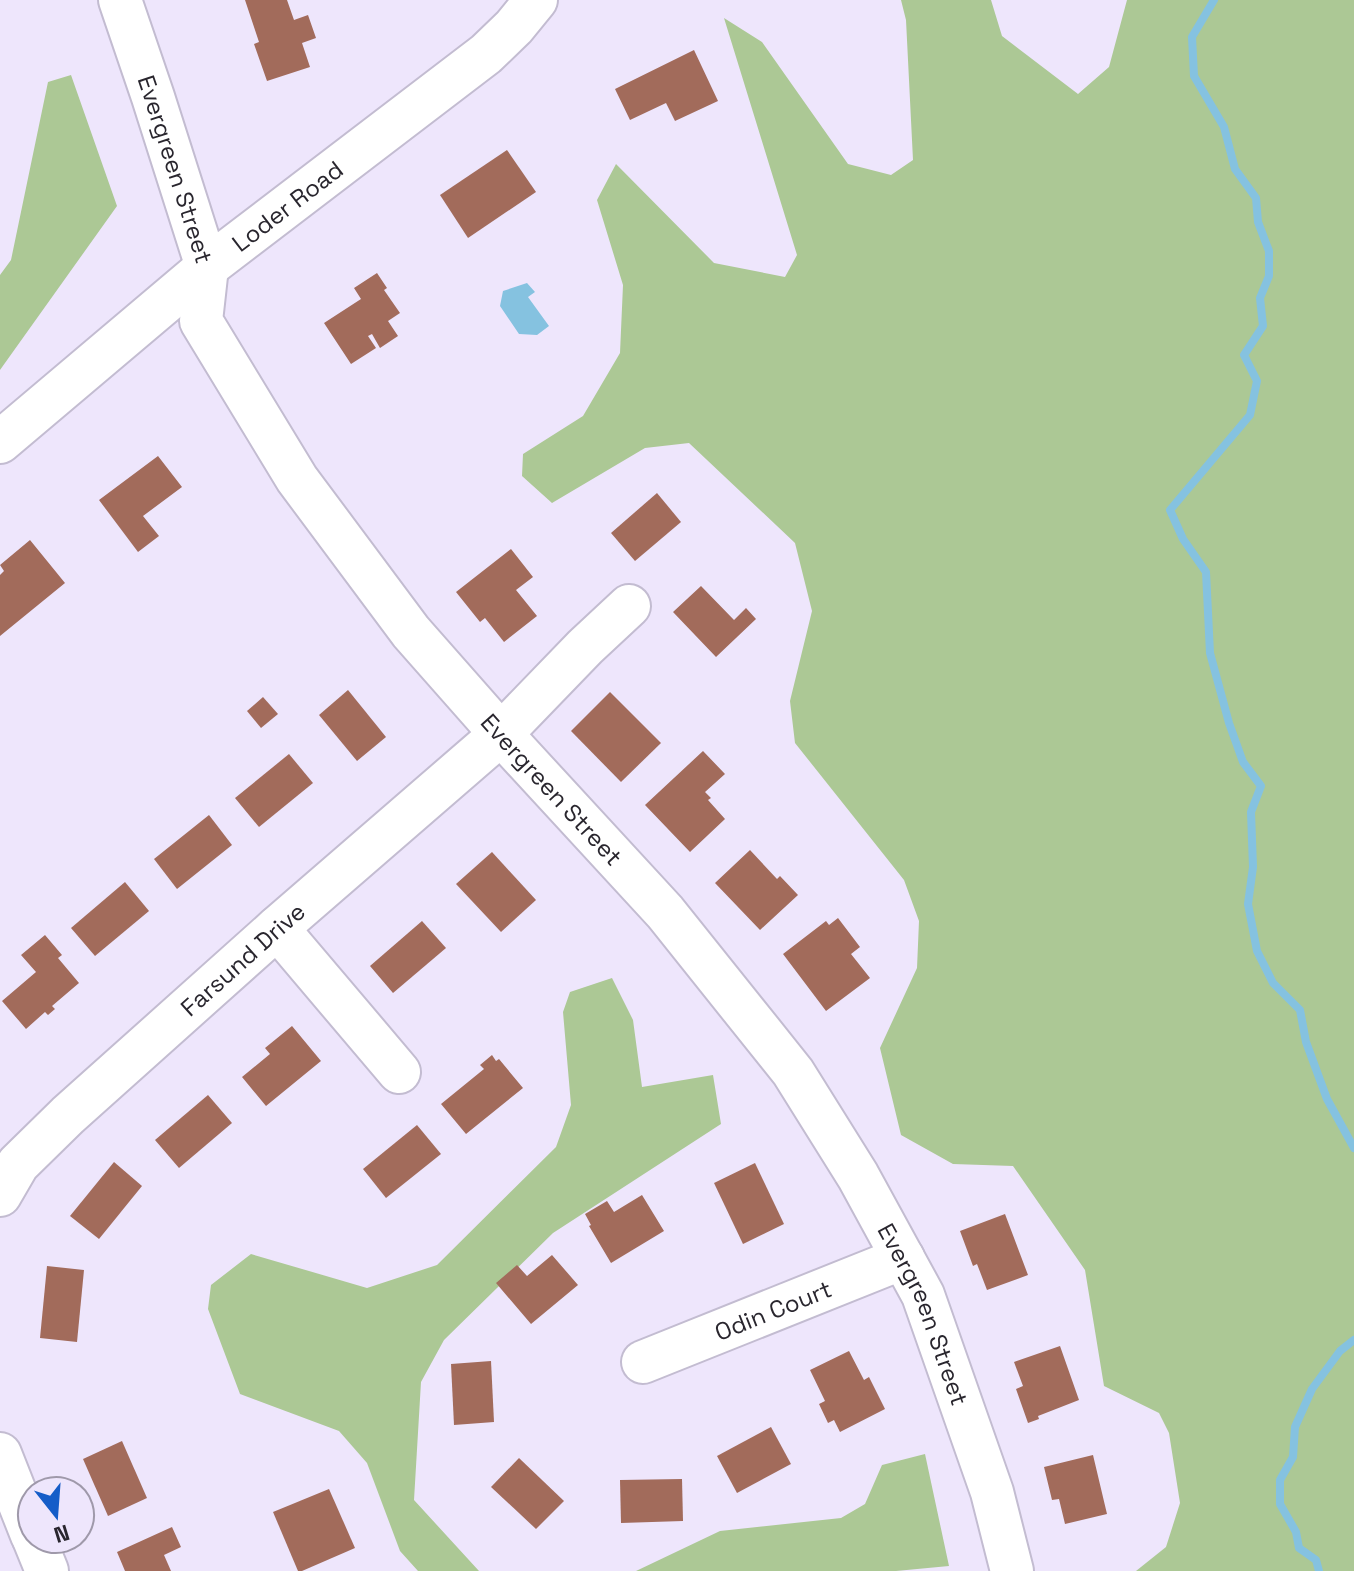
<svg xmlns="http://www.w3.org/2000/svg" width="1354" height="1571" font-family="'Space Grotesk',sans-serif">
  <rect width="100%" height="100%" fill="#eee6fc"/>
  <!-- forest -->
  <g fill="#acc895">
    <polygon points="901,0 991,0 1002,36 1078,94 1109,67 1127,0 1354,0 1354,1571 1136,1571 1166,1547 1180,1503 1169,1433 1159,1413 1104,1386 1085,1270 1013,1166 953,1164 901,1135 880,1048 917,968 919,921 904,880 795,743 790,701 812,611 795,543 689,443 645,448 552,503 522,476 523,454 583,416 620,353 623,285 597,200 616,164 714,263 785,277 797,255 724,18 762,42 848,164 891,175 913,160 906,20"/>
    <polygon points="71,75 117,206 0,370 0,275 11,260 48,82"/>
    <polygon points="612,978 633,1020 642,1087 713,1075 721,1124 553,1233 444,1340 421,1382 414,1500 479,1571 418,1571 400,1551 367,1463 339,1431 240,1394 208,1309 211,1285 251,1254 367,1288 437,1265 556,1147 571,1105 563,1012 570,992"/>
    <polygon points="925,1454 949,1566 896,1571 636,1571 720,1531 841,1518 865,1504 882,1465"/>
  </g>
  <!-- water -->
  <polygon fill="#85c2e0" points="527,283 535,292 528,297 549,326 537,335 519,334 500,306 503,291"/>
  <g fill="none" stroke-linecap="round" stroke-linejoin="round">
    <!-- stream -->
    <g stroke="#85c2e0" stroke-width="8">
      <polyline points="1214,0 1192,37 1194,76 1224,127 1235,169 1256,198 1258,222 1269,251 1269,276 1260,298 1263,326 1244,355 1257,381 1250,415 1170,510 1183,539 1206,572 1210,653 1229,723 1243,762 1261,786 1251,812 1253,867 1248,904 1257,951 1273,983 1300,1010 1306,1042 1327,1099 1354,1148"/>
      <polyline points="1319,1571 1316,1560 1299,1548 1296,1532 1280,1504 1280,1480 1293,1457 1295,1427 1312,1389 1340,1351 1354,1340"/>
    </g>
  </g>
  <!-- building -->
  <g fill="#a26b5b">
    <polygon points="245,0 287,0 294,20 308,15 316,38 302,43 310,67 267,81 254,44 259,42"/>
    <polygon points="694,50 718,101 675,121 666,103 630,120 615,89"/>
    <polygon points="507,150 536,192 468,238 440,195"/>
    <polygon points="377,273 387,288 384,290 400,313 388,321 398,336 380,348 372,334 368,336 376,348 351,364 324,323 361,299 354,288"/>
    <polygon points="158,456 182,487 143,516 159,536 138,552 99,500"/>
    <polygon points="657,493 681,522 635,561 611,533"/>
    <polygon points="30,540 65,583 0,636 0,575 4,571 0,565"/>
    <polygon points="511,549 533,577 516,590 537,616 504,642 485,618 480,622 456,592"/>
    <polygon points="701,586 734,620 746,608 756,619 716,657 673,612"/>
    <polygon points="348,690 386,737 357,761 319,715"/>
    <polygon points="610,692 661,743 621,782 571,731"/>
    <polygon points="263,697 278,714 261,728 247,711"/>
    <polygon points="703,751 725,774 705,792 711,798 708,800 725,819 690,852 645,805"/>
    <polygon points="289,754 313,783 259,827 235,798"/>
    <polygon points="209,815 232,845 177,889 154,859"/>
    <polygon points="750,850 777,879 780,876 798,895 760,930 715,883"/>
    <polygon points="492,852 536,900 501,932 456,884"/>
    <polygon points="125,882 149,911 95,956 71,928"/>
    <polygon points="838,918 860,947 851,954 870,978 826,1011 783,954 826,921 829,925"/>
    <polygon points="422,921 446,948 393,993 370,966"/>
    <polygon points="45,935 62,955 58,958 79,983 52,1006 55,1009 48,1015 45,1012 26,1029 2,1001 36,972 21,955"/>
    <polygon points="292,1026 321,1061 266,1106 242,1077 270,1054 265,1048"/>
    <polygon points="492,1055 496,1061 499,1059 523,1088 466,1134 441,1104 484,1069 480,1065"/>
    <polygon points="208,1095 232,1123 179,1168 155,1140"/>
    <polygon points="417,1125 441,1154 386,1198 363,1169"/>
    <polygon points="114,1162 142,1186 99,1239 70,1216"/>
    <polygon points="755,1163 784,1224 743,1244 714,1183"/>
    <polygon points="642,1195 664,1231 611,1263 589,1226 591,1225 585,1214 607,1201 614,1212"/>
    <polygon points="1005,1214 1028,1275 987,1290 977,1264 973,1266 960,1231"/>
    <polygon points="552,1255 578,1285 531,1324 496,1283 517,1265 527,1276"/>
    <polygon points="47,1266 84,1270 77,1342 40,1338"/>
    <polygon points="1060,1346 1079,1400 1038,1416 1039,1419 1028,1423 1016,1389 1023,1386 1014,1362"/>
    <polygon points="849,1351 864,1380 869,1377 885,1409 840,1432 834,1420 828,1423 819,1404 825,1401 810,1370"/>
    <polygon points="491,1361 494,1422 454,1425 451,1364"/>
    <polygon points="771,1427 791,1464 737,1493 717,1456"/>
    <polygon points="122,1441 147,1498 108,1516 83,1459"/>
    <polygon points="1093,1455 1107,1514 1065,1524 1059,1499 1052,1500 1044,1467"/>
    <polygon points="519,1458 564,1501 536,1529 491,1487"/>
    <polygon points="682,1479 683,1521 621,1523 620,1480"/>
    <polygon points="329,1489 355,1548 302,1571 298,1571 273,1512"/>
    <polygon points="172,1527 181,1547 164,1555 171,1571 125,1571 117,1552"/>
  </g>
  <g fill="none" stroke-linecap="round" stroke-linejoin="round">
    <defs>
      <g id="minor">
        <path id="s1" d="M120,0L153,97L207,267L201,321L297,479L411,632L501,734L665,912L793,1072L858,1176L923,1295L992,1492L1012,1571"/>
        <path id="s2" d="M0,442L207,267L486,54L514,27L536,0"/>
        <polyline points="277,928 399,1072"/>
        <path id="s3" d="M0,1195L18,1164L68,1115L277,928L501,734L585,647L629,606"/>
        <path id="s4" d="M643,1362L903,1258"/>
        <polyline points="0,1454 32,1535"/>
        <polyline points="34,1539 47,1571"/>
      </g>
    </defs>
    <!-- minor casing -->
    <use href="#minor" stroke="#c3bcd1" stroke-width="46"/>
    <!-- minor -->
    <use href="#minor" stroke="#fff" stroke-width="42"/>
  </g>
  <g text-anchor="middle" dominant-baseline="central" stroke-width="6" stroke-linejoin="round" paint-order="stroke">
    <!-- street labels -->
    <g font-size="24" fill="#29262e" stroke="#eee6fc">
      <text stroke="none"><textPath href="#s1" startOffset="178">Evergreen Street</textPath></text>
      <text stroke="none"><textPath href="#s2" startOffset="372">Loder Road</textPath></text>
      <text stroke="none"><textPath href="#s1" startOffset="922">Evergreen Street</textPath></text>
      <text stroke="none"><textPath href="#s3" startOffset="340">Farsund Drive</textPath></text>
      <text stroke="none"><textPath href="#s4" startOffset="140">Odin Court</textPath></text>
      <text stroke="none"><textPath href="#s1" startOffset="1570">Evergreen Street</textPath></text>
    </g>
  </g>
  <!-- north arrow -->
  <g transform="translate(56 1515) rotate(163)"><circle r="38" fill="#eee6fc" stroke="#9f99aa" stroke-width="2"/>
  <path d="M0-6L14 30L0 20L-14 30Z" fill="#155dc8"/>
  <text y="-12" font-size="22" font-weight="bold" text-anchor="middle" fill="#29262e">N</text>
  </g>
</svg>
